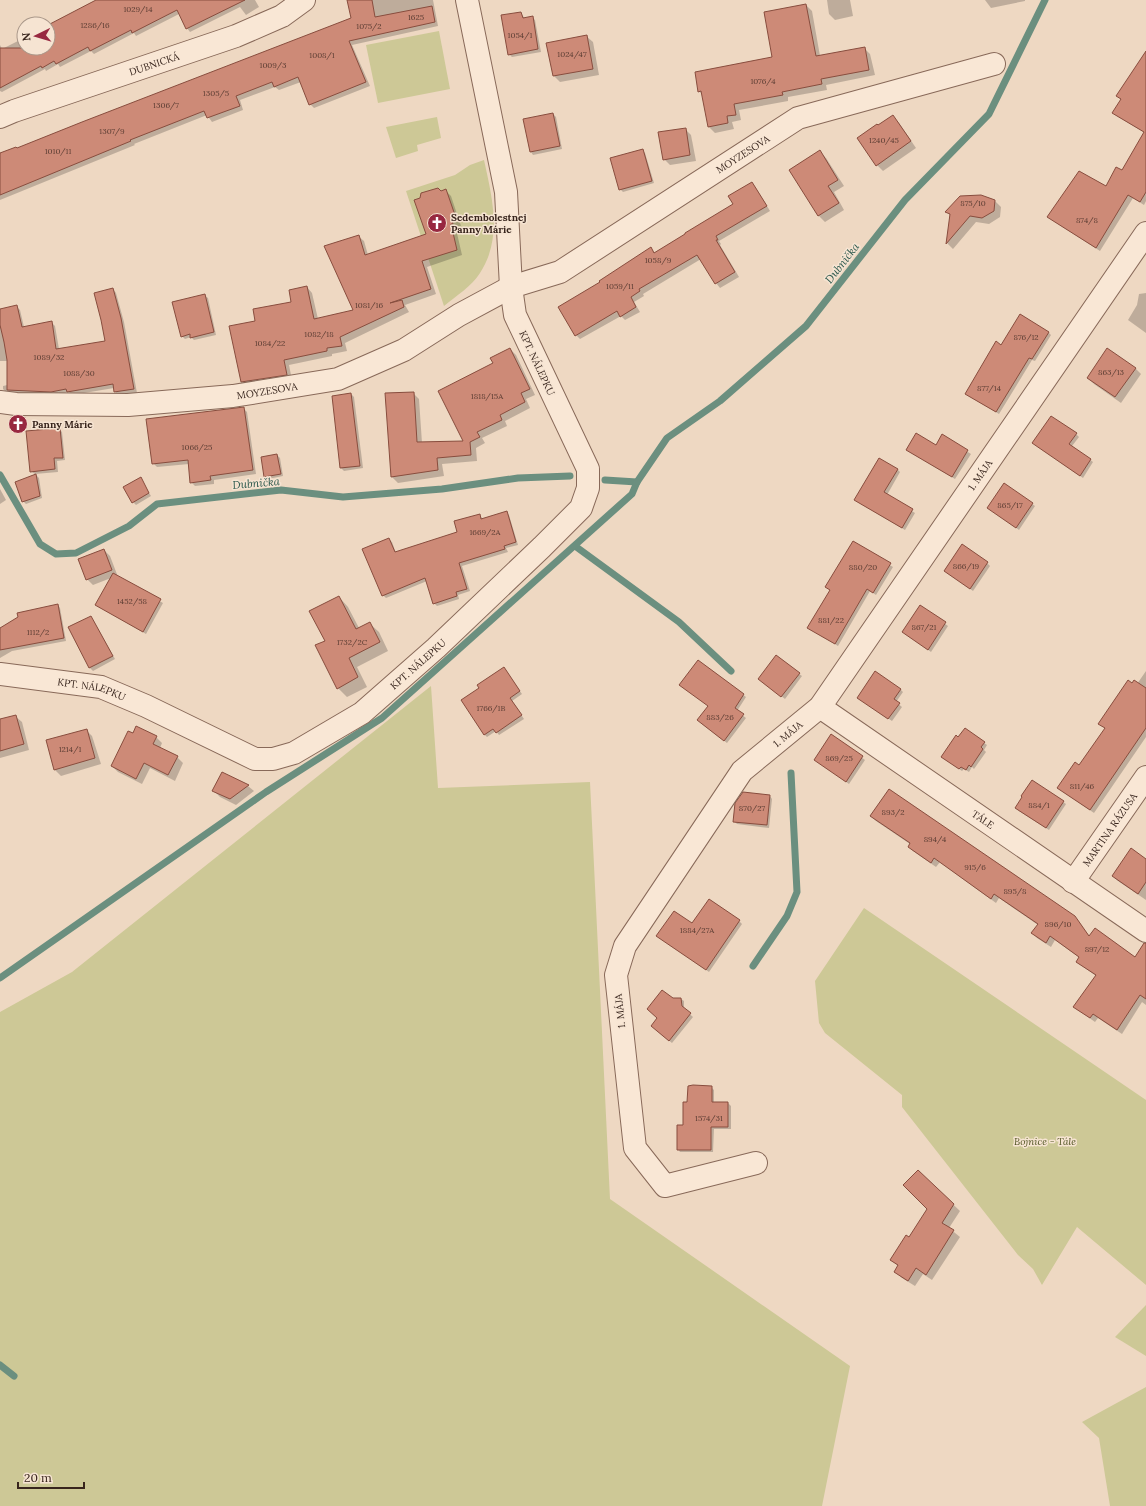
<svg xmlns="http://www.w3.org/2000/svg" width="1146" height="1506" font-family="Lora,serif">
  <rect width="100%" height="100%" fill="#eed8c2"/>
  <!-- green -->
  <g fill="#cdc896">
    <polygon points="439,31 450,89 378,103 366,45"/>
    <polygon points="437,117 441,138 417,145 418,151 396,158 386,127"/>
    <path d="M484,160C492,197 503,238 480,273C472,286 456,296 444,306L406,191L455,175L470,165Z"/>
    <polygon points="431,686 438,788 590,782 610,1199 850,1366 822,1506 0,1506 0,1012 72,972"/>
    <polygon points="864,908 1146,1100 1146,1285 1077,1227 1042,1285 1033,1269 1018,1255 902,1107 902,1095 825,1033 819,1023 815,981"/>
    <polygon points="1146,1305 1146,1356 1115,1337"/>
    <polygon points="1146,1387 1146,1506 1110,1506 1099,1438 1082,1422"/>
  </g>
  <!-- shadow -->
  <g fill="#0003">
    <polygon points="99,0 255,0 259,7 246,15 240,7 190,32 187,28 179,14 136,36 134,33 94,54 91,51 60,67 58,64 46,71 45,69 2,92 0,91 0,45 2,49 24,38 24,48 48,48 48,26"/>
    <polygon points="348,0 433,0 438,26 352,45 370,86 314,108 310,104 301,82 279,90 275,87 240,100 243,110 212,122 207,115 134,144 135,145 0,200 0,155 17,149 352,19"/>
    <polygon points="827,0 850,0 853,16 835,20 829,14"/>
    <polygon points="985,0 1025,0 1025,1 991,8"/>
    <polygon points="806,5 812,11 820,56 864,48 870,54 875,75 826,85 827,90 788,97 788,101 739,110 741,120 732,122 734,129 715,133 709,127 703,95 699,91 774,58"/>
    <polygon points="521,13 525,19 532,17 535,20 541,52 512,57 509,54"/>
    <polygon points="586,36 593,42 599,75 560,82 554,76"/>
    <polygon points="1146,54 1146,201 1144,205 1133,198 1100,251 1052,220 1049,217 1106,187 1122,172 1145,133 1117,116 1113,113 1121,100 1118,96"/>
    <polygon points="553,114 556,117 562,149 533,155 531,152"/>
    <polygon points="893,117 899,123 916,148 883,171 877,165 879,126"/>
    <polygon points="685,129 691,135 696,161 670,165 664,159"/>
    <polygon points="642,150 645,153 654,183 623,192 620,189"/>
    <polygon points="820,152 826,158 844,186 834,192 844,210 825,222 819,216 790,170"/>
    <polygon points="752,183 756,188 770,211 719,241 721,244 720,245 739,277 720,288 716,283 701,259 643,294 644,296 634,302 640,312 625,320 621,316 580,339 576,335 601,282 651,248 655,253 734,205"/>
    <polygon points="446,191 451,196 461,226 457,226 458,229 456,229 462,255 427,267 436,294 405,305 409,312 345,343 347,351 332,354 332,356 289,365 292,380 248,387 242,381 256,321 292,302 307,287 312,293 318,319 355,311 358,236 364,241 368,255 427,235 441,193"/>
    <polygon points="995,201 1001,207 1000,217 989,224 976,222 953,249 947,243 951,216 947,212"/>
    <polygon points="113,289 116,293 124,322 137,393 119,395 115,392 114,388 72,395 69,392 55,395 7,393 3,389 3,386 47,376 8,361 0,361 0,310 16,306 20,310 24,327 51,322 55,326 59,349 106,342"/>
    <polygon points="1146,293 1146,333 1128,320 1137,305 1139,294"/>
    <polygon points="205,296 208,298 216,335 194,340 191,337 185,339 182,336"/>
    <polygon points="1048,332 1051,335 1035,361 1032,360 999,414 969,396 1002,346"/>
    <polygon points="510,349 516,355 535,395 526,399 530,408 505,421 507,426 482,438 485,443 476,448 477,461 442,464 444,476 398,483 392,477 386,394 413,393 419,399 422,443 464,442 494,364"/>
    <polygon points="1135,368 1141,374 1121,403 1094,384 1088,378"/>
    <polygon points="351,394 354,397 363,468 344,471 341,468 333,397"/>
    <polygon points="243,408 247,412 256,474 214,480 214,484 195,486 191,482 189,464 157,467 153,463"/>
    <polygon points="59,429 62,432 65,460 57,461 58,472 35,474 39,478 42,498 26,504 23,501 36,475 31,471"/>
    <polygon points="1076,434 1079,437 1072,446 1093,462 1083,478 1033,443"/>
    <polygon points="942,436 971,454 955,479 910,452 936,446"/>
    <polygon points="277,455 280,458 283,476 268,479 265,477"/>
    <polygon points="897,469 900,472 887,495 915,513 905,530 858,502"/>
    <polygon points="140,478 151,496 136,505 133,502"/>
    <polygon points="1004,484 1035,506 1019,530 991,510"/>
    <polygon points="0,489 6,500 0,504"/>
    <polygon points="506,512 509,515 518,545 506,548 508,552 462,566 470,591 458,595 459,599 437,606 434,603 427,581 386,598 383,595 389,539 392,542 396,553 459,533 479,515 483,519"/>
    <polygon points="853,542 893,567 876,595 870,591 838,646 808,628 831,590 826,587"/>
    <polygon points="104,550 110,556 118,577 163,603 146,634 96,605 111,578 93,585 87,579"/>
    <polygon points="987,563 990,566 973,591 948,573"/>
    <polygon points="339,597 348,607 359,628 369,623 379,632 388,651 357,667 367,687 347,697 338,688 326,641"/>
    <polygon points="58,605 60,608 66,641 12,651 0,658 0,629"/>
    <polygon points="921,606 948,626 931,652 906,634"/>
    <polygon points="91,617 115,659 93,671 90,668 70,627"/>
    <polygon points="698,662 746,697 737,711 746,718 727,743 701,723 709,707"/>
    <polygon points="504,669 522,694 512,701 524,719 499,735 496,731 487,737 484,734 480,688"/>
    <polygon points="1146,671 1146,737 1094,813 1062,791 1106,729 1099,723 1132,684 1137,684"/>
    <polygon points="799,674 802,676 785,699 762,681"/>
    <polygon points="900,689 903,692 896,702 902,707 892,721 861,700"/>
    <polygon points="15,716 22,722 29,750 0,758 0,721"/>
    <polygon points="86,730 92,736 101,764 61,776 55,770"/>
    <polygon points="832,736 865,760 849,784 818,762"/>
    <polygon points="156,737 162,743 160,748 177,757 183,763 175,781 150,768 142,784 118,772 112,766"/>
    <polygon points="984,743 987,745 984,750 986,752 974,769 972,767 969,772 964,769 962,771 942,757"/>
    <polygon points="248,786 254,791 236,805 220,797 214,791"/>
    <polygon points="770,796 772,799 769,828 737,824 734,821"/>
    <polygon points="1063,802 1066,804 1049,830 1019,811"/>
    <polygon points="871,816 1075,917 1090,937 1146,965 1146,1005 1142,1002 1122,1034 1098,1018 1095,1022 1074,1007 1096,976 1077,962 1080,958 1055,940 1051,947 1037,938 1033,933 1038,925 999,898 996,903 940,862 936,867 913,851 909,847 910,844 876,821"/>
    <polygon points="1146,860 1146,900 1118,881 1113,876"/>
    <polygon points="739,921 742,924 709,972 660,938 692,925"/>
    <polygon points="673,999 681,999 684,1001 684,1009 693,1017 672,1043 655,1029"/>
    <polygon points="711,1087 714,1090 714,1103 728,1103 731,1106 731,1129 714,1129 713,1152 680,1152 678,1149 684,1126"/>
    <polygon points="918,1171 960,1211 949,1228 960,1237 932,1280 923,1274 915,1286 902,1278 896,1272 899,1267 891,1260 909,1239 928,1209"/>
  </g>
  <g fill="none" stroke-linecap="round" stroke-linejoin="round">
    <!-- stream -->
    <g stroke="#6b8f7f" stroke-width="7">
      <polyline points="0,475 40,544 56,554 76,553 129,526 157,504 281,490 343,497 442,489 518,478 570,476"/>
      <polyline points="605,480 637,482"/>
      <polyline points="575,546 679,622 731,671"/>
      <polyline points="753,966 787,916 797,892 791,773"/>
      <polyline points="0,978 266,792 382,718 632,494 637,482 667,438 720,401 806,326 905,200 989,114 1045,0"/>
      <polyline points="0,1365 14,1376"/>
    </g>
  </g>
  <!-- building -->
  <g fill="#cd8a77" stroke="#884d3e">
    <polygon points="96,0 245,0 186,29 177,10 132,33 131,30 90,51 88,47 56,64 54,61 42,68 41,66 0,88 0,48 48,48 48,25"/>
    <polygon points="347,0 372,0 375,17 432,6 435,22 349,41 366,82 309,105 298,77 274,87 272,82 236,96 240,106 207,118 204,111 130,140 131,141 0,195 0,153 16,147 17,148 82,122 351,18"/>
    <polygon points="806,4 816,56 865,47 869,70 821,79 822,84 782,92 783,95 734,104 736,115 727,116 728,123 708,127 701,91 698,92 695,72 772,57 764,12"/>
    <polygon points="521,12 523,18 533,16 538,49 508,55 501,15"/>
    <polygon points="587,35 593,69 553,76 546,43"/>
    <polygon points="1146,51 1146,192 1140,202 1128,195 1096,248 1047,217 1079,171 1106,186 1116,167 1122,170 1144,132 1112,113 1121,99 1116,96"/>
    <polygon points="553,113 560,146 530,152 523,119"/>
    <polygon points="893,115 911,141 876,166 857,138 877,124 878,125"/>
    <polygon points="686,128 690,155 663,160 658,132"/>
    <polygon points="643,149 652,181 619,190 610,158"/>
    <polygon points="820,150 838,180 828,186 839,203 818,216 789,170"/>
    <polygon points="752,182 767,206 716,236 718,240 716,240 735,272 715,284 697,255 639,289 640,291 631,297 636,307 620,317 617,311 575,336 558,307 600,282 599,281 651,247 654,253 685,234 685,233 733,204 728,196"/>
    <polygon points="438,188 441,191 446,189 457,221 452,221 453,224 451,224 457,250 422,261 431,289 390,303 402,300 404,307 340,337 342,346 327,348 327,351 284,360 287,375 241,382 229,326 255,321 253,309 291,302 289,290 307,286 314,319 353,310 324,246 359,235 365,255 426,234 414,200 420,198 421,193"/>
    <polygon points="981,195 995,200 994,211 982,218 970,216 946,244 950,214 945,212 960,196"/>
    <polygon points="113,288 121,318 134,389 114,392 113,384 67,392 66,389 51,392 7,390 7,360 4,342 0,325 0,309 17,305 22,327 52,321 56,349 105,341 101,320 94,293"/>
    <polygon points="205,294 214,332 190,338 190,334 181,337 172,302"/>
    <polygon points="1020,314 1049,332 1032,359 1029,358 996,412 965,394 996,341 1001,345"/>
    <polygon points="510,348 530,389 521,393 525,402 500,415 502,420 477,432 480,437 470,442 471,455 437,458 438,470 391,477 385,393 414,392 417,442 463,441 438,391 493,363 490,358"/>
    <polygon points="1107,348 1136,368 1115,397 1087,378"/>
    <polygon points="351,393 360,466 340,468 332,396"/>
    <polygon points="244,407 253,470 210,476 211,480 190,483 188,460 152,464 146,419"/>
    <polygon points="1051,416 1077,433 1069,444 1091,459 1080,476 1032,443"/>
    <polygon points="60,428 63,458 54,458 55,469 30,472 26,431"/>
    <polygon points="916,433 936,445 942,434 968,450 952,477 906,450"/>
    <polygon points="277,454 281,474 264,477 261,457"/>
    <polygon points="879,458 898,469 884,492 913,509 902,528 854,500"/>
    <polygon points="36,474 40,496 22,502 15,482"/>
    <polygon points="141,477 149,493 132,503 123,487"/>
    <polygon points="1004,483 1033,503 1016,528 987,508"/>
    <polygon points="507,511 516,542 504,546 505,549 459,563 467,589 456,592 457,596 433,604 425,578 382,596 362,549 389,538 395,552 457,532 454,521 480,514 481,519"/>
    <polygon points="853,541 891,563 873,593 867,589 835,644 807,628 830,590 825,587"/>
    <polygon points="962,544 988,562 970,589 944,571"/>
    <polygon points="104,549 112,570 86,580 78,559"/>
    <polygon points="113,573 161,599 143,632 95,605"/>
    <polygon points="339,596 356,629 370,622 380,642 349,658 358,677 337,689 315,645 325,641 309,611"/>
    <polygon points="58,604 64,638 0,650 0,628 18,617 17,613"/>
    <polygon points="920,605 946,622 928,650 902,632"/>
    <polygon points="91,616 113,656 89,668 68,627"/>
    <polygon points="776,655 800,673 781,697 758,679"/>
    <polygon points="698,660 744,694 735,708 744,714 724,741 697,720 708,706 679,685"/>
    <polygon points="504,667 520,691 510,698 522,715 496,733 493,729 484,735 461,700 479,688 477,685"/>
    <polygon points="875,671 901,689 894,699 900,703 888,719 857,698"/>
    <polygon points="1128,680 1132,683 1134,680 1146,688 1146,728 1090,810 1057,788 1075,762 1079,765 1105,728 1098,724"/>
    <polygon points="16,715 24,744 0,751 0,719"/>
    <polygon points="136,726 157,736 153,744 178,756 168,775 144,763 136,779 111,766 128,731 133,733"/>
    <polygon points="965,728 985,742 981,747 983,749 971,767 969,765 966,770 961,767 959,769 941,757 956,735 958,737"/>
    <polygon points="87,729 95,758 54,770 46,740"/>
    <polygon points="831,734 863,756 846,782 814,760"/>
    <polygon points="222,772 249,785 230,799 212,791"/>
    <polygon points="1032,780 1064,801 1046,828 1015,808 1022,797 1021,796"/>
    <polygon points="889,789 1075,916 1089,936 1095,928 1135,957 1144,943 1146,943 1146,999 1140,995 1117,1030 1093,1014 1090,1018 1073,1007 1096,975 1076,962 1079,957 1050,936 1046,943 1031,933 1038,924 994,894 991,899 934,858 931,863 908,847 910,843 870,816"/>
    <polygon points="743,792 770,795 767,825 733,822 735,803"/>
    <polygon points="1131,848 1146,859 1146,882 1138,894 1112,876"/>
    <polygon points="709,899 740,920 706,970 656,936 674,911 692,923"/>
    <polygon points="662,990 673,998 681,998 682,1006 691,1013 669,1041 651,1026 657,1018 647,1009"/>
    <polygon points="693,1085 712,1086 712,1102 728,1102 728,1127 711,1127 711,1150 677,1150 677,1125 683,1125 683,1102 687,1102 688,1086"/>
    <polygon points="918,1170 954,1204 942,1223 954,1230 926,1275 916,1268 908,1281 894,1272 898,1265 890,1260 906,1235 909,1237 927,1209 903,1185"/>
  </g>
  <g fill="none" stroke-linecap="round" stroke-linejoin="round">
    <defs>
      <g id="minor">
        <path id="s1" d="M0,117L14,111L236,36L282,16L304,0"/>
        <path id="s2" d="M0,402L16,404L128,405L233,396L338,379L404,350L459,315L511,287L560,272L798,118L994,64"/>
        <path id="s3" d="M0,674L101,687L146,706L255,759H273L294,753L362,713L436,648L542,547L581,508L588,488V469L515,315L511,287L506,192L467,0"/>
        <path id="s4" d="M820,707L1146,931"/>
        <path id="s5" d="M1073,882L1146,777"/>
        <path id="s6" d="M756,1163L665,1186L635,1148L616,975L625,946L742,771L820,707L1146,233"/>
      </g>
    </defs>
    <!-- minor casing -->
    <use href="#minor" stroke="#886959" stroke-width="24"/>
    <!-- minor -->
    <use href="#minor" stroke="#f9e7d5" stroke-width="22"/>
  </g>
  <!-- icons -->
  <defs>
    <symbol id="church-disc" viewBox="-11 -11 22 22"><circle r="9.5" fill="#982840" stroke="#f6e4d2"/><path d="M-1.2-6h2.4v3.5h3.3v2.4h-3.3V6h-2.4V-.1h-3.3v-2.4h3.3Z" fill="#fff"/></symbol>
  </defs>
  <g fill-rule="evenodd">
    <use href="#church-disc" x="426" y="212" width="22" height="22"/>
    <use href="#church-disc" x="7" y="413" width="22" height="22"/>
  </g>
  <g text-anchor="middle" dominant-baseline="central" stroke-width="3" stroke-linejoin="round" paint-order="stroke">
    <!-- number labels -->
    <g font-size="8" fill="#5d3e34">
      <text x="138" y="9">1029/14</text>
      <text x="416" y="17">1625</text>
      <text x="95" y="25">1286/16</text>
      <text x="369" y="26">1075/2</text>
      <text x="520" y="35">1054/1</text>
      <text x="572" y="54">1024/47</text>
      <text x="322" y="55">1008/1</text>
      <text x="273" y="65">1009/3</text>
      <text x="763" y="81">1076/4</text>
      <text x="216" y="93">1305/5</text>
      <text x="166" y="105">1306/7</text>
      <text x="112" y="131">1307/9</text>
      <text x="884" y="140">1240/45</text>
      <text x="58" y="151">1010/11</text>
      <text x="973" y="203">875/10</text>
      <text x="1087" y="220">874/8</text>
      <text x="658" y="260">1058/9</text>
      <text x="620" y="286">1059/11</text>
      <text x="369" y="305">1081/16</text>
      <text x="319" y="334">1082/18</text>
      <text x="1026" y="337">876/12</text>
      <text x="270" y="343">1084/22</text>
      <text x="49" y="357">1089/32</text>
      <text x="1111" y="372">863/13</text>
      <text x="79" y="373">1088/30</text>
      <text x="989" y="388">877/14</text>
      <text x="487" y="396">1818/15A</text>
      <text x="197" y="447">1066/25</text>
      <text x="1010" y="505">865/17</text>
      <text x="485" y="532">1669/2A</text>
      <text x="966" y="566">866/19</text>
      <text x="863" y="567">880/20</text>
      <text x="132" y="601">1452/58</text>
      <text x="831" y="620">881/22</text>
      <text x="924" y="627">867/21</text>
      <text x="38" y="632">1112/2</text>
      <text x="352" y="642">1732/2C</text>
      <text x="491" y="708">1766/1B</text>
      <text x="720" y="717">883/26</text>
      <text x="70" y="749">1214/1</text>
      <text x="839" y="758">869/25</text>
      <text x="1082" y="786">811/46</text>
      <text x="1039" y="805">884/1</text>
      <text x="752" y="808">870/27</text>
      <text x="893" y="812">893/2</text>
      <text x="935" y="839">894/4</text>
      <text x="975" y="867">915/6</text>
      <text x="1015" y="891">895/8</text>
      <text x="1058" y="924">896/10</text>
      <text x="697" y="930">1884/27A</text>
      <text x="1097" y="949">897/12</text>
      <text x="709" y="1118">1574/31</text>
    </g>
    <!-- street labels -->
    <g font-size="10" fill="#38251d" stroke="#f6e4d2">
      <text stroke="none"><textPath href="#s1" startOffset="163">DUBNICKÁ</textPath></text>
      <text stroke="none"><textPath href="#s2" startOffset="805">MOYZESOVA</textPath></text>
      <text transform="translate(537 363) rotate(65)">KPT. NÁLEPKU</text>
      <text stroke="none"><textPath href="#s2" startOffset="268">MOYZESOVA</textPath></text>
      <text stroke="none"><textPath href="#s6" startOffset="940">1. MÁJA</textPath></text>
      <text stroke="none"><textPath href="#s3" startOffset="465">KPT. NÁLEPKU</textPath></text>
      <text stroke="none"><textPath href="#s3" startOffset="93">KPT. NÁLEPKU</textPath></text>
      <text stroke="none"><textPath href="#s6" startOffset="616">1. MÁJA</textPath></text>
      <text stroke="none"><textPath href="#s4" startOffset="198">TÁLE</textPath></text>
      <text stroke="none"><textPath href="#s5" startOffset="64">MARTINA RÁZUSA</textPath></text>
      <text transform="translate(620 1011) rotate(-96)">1. MÁJA</text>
    </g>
    <!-- poi labels -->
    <g font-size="10" font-weight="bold" fill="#38251d" stroke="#f6e4d2" text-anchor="start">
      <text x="451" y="217">Sedembolestnej<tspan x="451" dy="12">Panny Márie</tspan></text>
      <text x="32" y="424">Panny Márie</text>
    </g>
    <!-- park labels -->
    <g font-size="10" font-style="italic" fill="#525524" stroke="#f6e4d2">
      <text x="1045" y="1141">Bojnice - Tále</text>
    </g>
    <!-- water labels -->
    <g font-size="11" font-style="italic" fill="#2c584c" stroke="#f6e4d2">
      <text transform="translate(842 263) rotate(-52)">Dubnička</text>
      <text transform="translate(256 483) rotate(-5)">Dubnička</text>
    </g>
  </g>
  <!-- north arrow -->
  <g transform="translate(36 36) rotate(265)"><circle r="19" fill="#f6e4d2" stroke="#aa988a"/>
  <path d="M0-3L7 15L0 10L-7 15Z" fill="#982840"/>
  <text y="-6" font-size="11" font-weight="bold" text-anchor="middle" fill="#38251d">N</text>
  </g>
  <!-- scale -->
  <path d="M18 1482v6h66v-6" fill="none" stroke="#38251d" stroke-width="2"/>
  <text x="24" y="1482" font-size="12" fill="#38251d" stroke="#f6e4d2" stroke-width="3" paint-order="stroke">20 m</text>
</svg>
